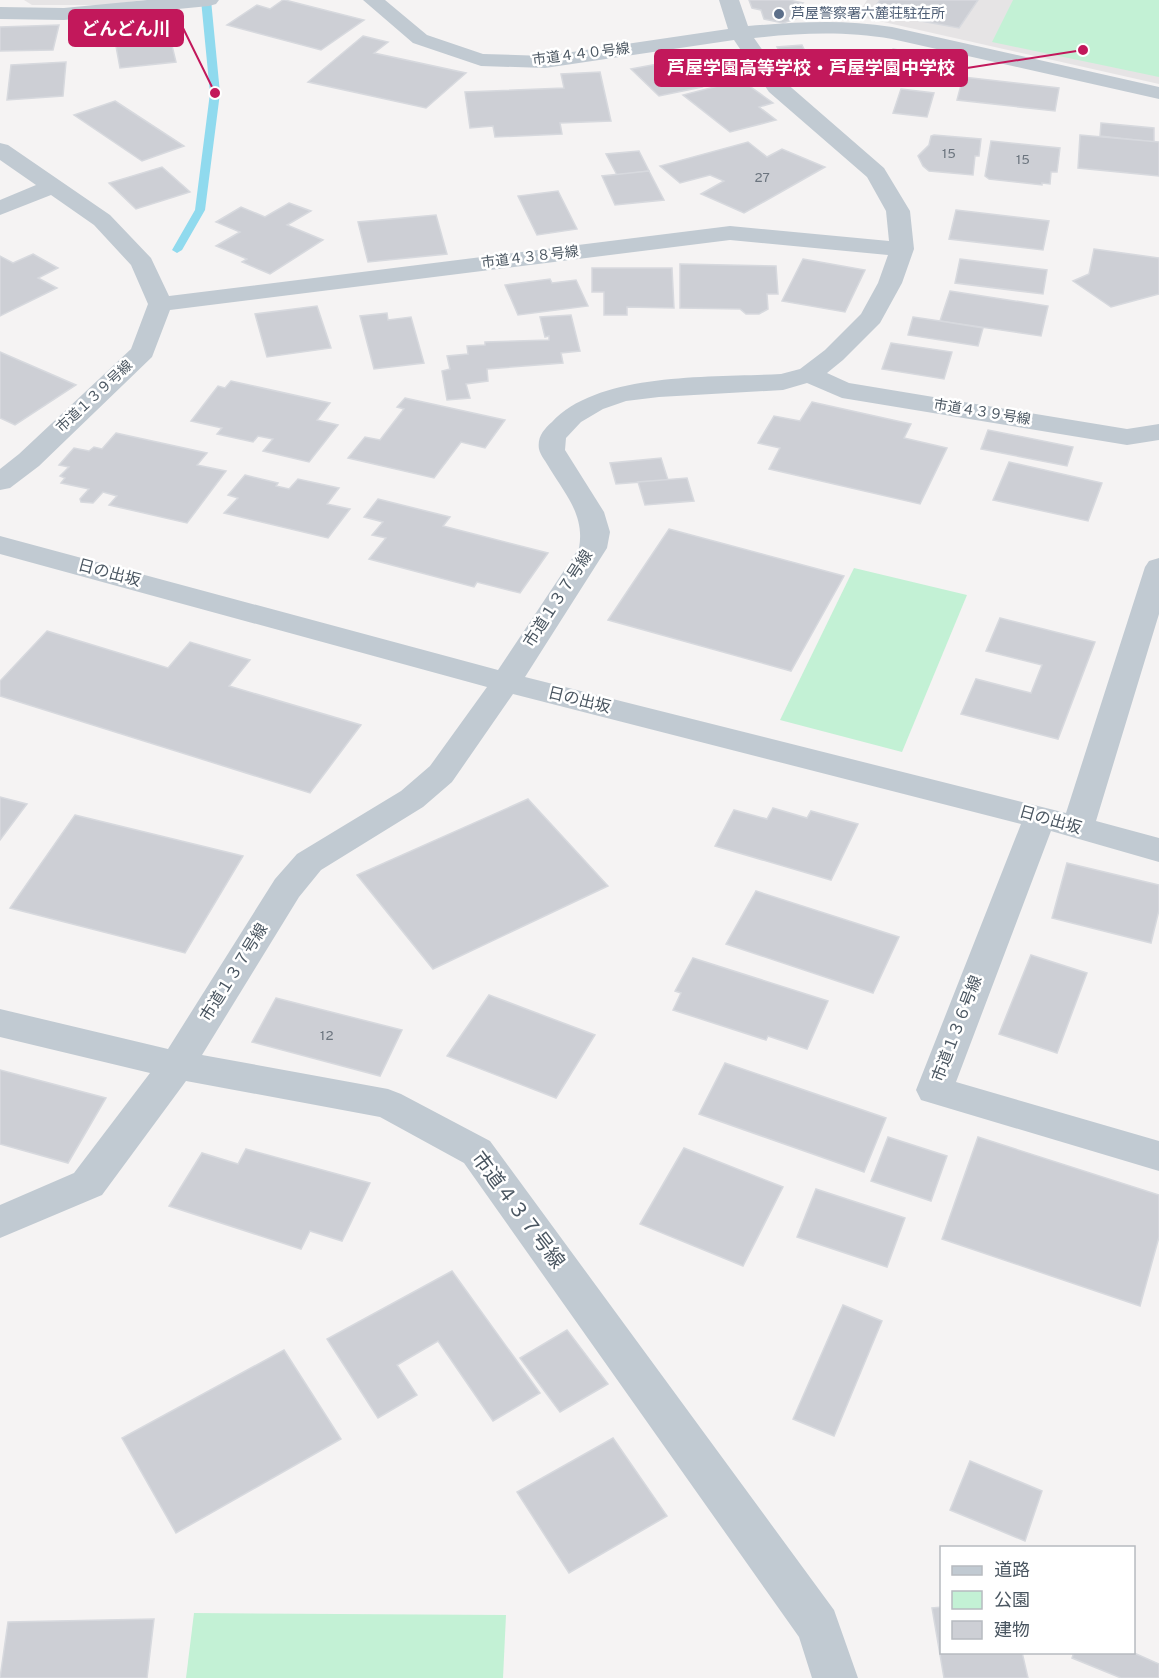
<svg xmlns="http://www.w3.org/2000/svg" width="1159" height="1678" font-family="Overpass,'Noto Sans JP',sans-serif">
  <rect width="100%" height="100%" fill="#f5f3f3"/>
  <!-- education -->
  <g fill="#e6e4e5">
    <polygon points="24,0 143,0 107,5 32,5"/>
    <polygon points="867,0 1159,0 1159,84 857,16"/>
  </g>
  <!-- green -->
  <g fill="#c3f1d5">
    <polygon points="1013,0 1159,0 1159,77 992,42"/>
    <polygon points="854,568 967,595 902,752 780,720"/>
    <polygon points="194,1613 506,1615 503,1678 186,1678"/>
  </g>
  <g fill="none" stroke-linecap="round" stroke-linejoin="round">
    <!-- stream -->
    <polygon fill="#90daee" fill-rule="evenodd" points="201,0 211,0 220,93 205,210 182,250 177,253 172,250 195,210 210,93"/>
  </g>
  <!-- building -->
  <g fill="#cdcfd5" stroke="#d7d9de" stroke-width="1.5">
    <polygon points="283,0 285,0 364,20 321,50 227,25 257,5 270,9"/>
    <polygon points="749,0 789,0 803,3 797,8 801,17 783,23 764,19 761,10 752,8"/>
    <polygon points="880,0 978,0 959,28 871,12"/>
    <polygon points="59,25 53,50 0,51 0,27"/>
    <polygon points="167,25 176,62 120,68 113,30"/>
    <polygon points="363,36 388,42 374,53 466,73 426,108 308,82"/>
    <polygon points="802,45 809,59 784,60 777,47"/>
    <polygon points="893,49 920,54 903,84 810,69 823,50 855,55 853,59 884,64"/>
    <polygon points="673,61 702,87 659,96 631,69"/>
    <polygon points="66,62 63,96 7,100 11,65"/>
    <polygon points="600,72 611,121 560,123 562,134 495,137 493,126 470,128 465,92 564,88 561,74"/>
    <polygon points="963,77 1059,88 1055,111 957,100"/>
    <polygon points="741,80 773,103 759,107 776,120 730,132 683,95"/>
    <polygon points="901,89 934,93 927,117 893,113"/>
    <polygon points="115,101 184,146 142,161 74,115"/>
    <polygon points="1101,123 1154,128 1154,142 1100,136"/>
    <polygon points="934,135 981,139 979,156 975,156 973,175 929,171 923,166 918,156 929,145 931,136"/>
    <polygon points="1080,135 1159,142 1159,176 1078,168"/>
    <polygon points="991,141 1060,148 1057,172 1051,172 1050,184 1042,183 1042,185 989,179 985,176"/>
    <polygon points="748,142 767,157 782,149 825,167 744,213 701,194 724,181 710,175 680,183 660,166"/>
    <polygon points="639,151 649,171 617,175 606,154"/>
    <polygon points="162,167 190,192 136,209 109,183"/>
    <polygon points="649,171 664,200 615,205 602,176"/>
    <polygon points="558,191 577,229 537,235 518,196"/>
    <polygon points="289,203 311,211 287,225 323,240 270,274 242,262 247,259 216,246 240,232 216,222 241,207 265,217"/>
    <polygon points="956,210 1049,221 1043,250 949,239"/>
    <polygon points="436,215 447,254 368,262 358,222"/>
    <polygon points="1094,249 1159,258 1159,294 1111,307 1073,281 1089,274"/>
    <polygon points="33,254 58,268 38,278 57,288 0,316 0,256 13,263"/>
    <polygon points="803,259 865,270 845,312 782,301"/>
    <polygon points="960,259 1047,270 1043,294 955,283"/>
    <polygon points="680,264 776,266 778,294 767,294 768,309 759,314 746,314 740,309 680,308"/>
    <polygon points="592,268 672,268 674,308 627,307 627,315 604,315 604,292 592,292"/>
    <polygon points="550,279 552,283 576,280 588,306 518,315 505,285"/>
    <polygon points="950,291 1048,306 1041,336 940,321"/>
    <polygon points="317,306 331,348 267,357 255,314"/>
    <polygon points="387,313 388,320 411,317 424,363 374,369 360,316"/>
    <polygon points="571,315 580,351 561,353 563,363 487,369 488,381 466,384 470,398 447,400 442,371 450,369 447,356 468,354 467,346 485,345 485,342 549,340 549,336 545,337 540,317"/>
    <polygon points="913,317 940,321 983,328 978,346 908,335"/>
    <polygon points="891,343 952,352 944,379 882,369"/>
    <polygon points="0,352 76,385 15,425 0,418"/>
    <polygon points="231,381 330,403 317,420 338,425 309,462 263,451 273,439 258,436 253,442 217,434 222,428 191,421 218,386 225,388"/>
    <polygon points="405,398 505,420 485,448 461,442 434,478 348,458 365,437 380,440 404,409 397,407"/>
    <polygon points="812,402 911,424 904,438 947,448 920,504 769,469 780,448 758,443 774,416 800,421"/>
    <polygon points="988,430 1073,447 1067,466 981,449"/>
    <polygon points="116,433 207,453 197,465 226,471 187,523 109,505 117,496 103,492 93,503 81,502 80,499 89,489 61,483 65,478 60,476 69,467 59,465 74,448 89,451 94,447 102,449"/>
    <polygon points="661,458 668,480 616,484 610,463"/>
    <polygon points="1009,462 1102,483 1088,521 993,500"/>
    <polygon points="245,475 278,483 276,486 289,489 298,479 339,488 327,504 350,509 328,538 224,513 238,498 228,495"/>
    <polygon points="687,478 694,501 645,505 638,482"/>
    <polygon points="378,499 450,517 443,526 548,553 520,593 477,582 474,587 369,559 386,538 372,535 383,522 364,517"/>
    <polygon points="669,529 844,576 791,671 608,620"/>
    <polygon points="1000,618 1095,642 1058,739 961,714 976,679 1031,693 1042,665 986,651"/>
    <polygon points="47,631 168,668 190,642 250,660 229,686 361,725 310,793 0,696 0,681"/>
    <polygon points="0,797 27,804 0,840"/>
    <polygon points="528,799 608,886 433,969 357,875"/>
    <polygon points="773,808 807,818 811,811 858,824 831,880 715,846 734,810 767,819"/>
    <polygon points="75,815 243,856 185,953 10,908"/>
    <polygon points="1067,863 1159,885 1159,910 1151,943 1052,918"/>
    <polygon points="756,891 899,937 873,993 726,944"/>
    <polygon points="1031,955 1087,973 1057,1053 999,1034"/>
    <polygon points="693,958 828,1001 807,1049 768,1036 766,1040 673,1010 681,993 675,991"/>
    <polygon points="489,995 595,1035 556,1098 447,1056"/>
    <polygon points="276,998 402,1030 380,1076 252,1042"/>
    <polygon points="725,1063 886,1118 864,1172 699,1114"/>
    <polygon points="0,1070 106,1098 68,1163 0,1144"/>
    <polygon points="888,1137 947,1156 931,1201 871,1181"/>
    <polygon points="978,1137 1159,1195 1159,1237 1140,1306 942,1239"/>
    <polygon points="684,1148 783,1187 743,1266 640,1224"/>
    <polygon points="246,1149 370,1183 342,1241 310,1231 301,1249 169,1206 202,1153 238,1164"/>
    <polygon points="816,1189 905,1218 887,1267 797,1237"/>
    <polygon points="452,1271 540,1393 493,1421 438,1341 397,1365 417,1395 378,1418 327,1339"/>
    <polygon points="843,1305 882,1321 834,1436 793,1419"/>
    <polygon points="567,1330 608,1384 560,1412 520,1358"/>
    <polygon points="284,1350 341,1439 176,1533 122,1438"/>
    <polygon points="613,1438 667,1516 569,1573 517,1492"/>
    <polygon points="970,1461 1042,1491 1025,1541 950,1510"/>
    <polygon points="942,1607 942,1652 1022,1652 1028,1678 944,1678 932,1608"/>
    <polygon points="154,1619 147,1678 0,1678 8,1622"/>
    <polygon points="1074,1652 1132,1652 1159,1664 1159,1678 1121,1678 1072,1658"/>
  </g>
  <g fill="none" stroke-linecap="round" stroke-linejoin="round">
    <!-- minor -->
    <g fill="#c1cad2" fill-rule="evenodd">
      <polygon points="147,0 219,0 216,4 209,6 64,20 0,19 0,7 64,8"/>
      <path d="M363,0H385L427,35L483,54L545,56L728,29L719,0H739L748,26C798,22 843,19 892,27L1159,87V99L892,39C844,31 802,33 754,38L785,82L884,168L910,211L914,249L902,283L880,323L843,360L827,373L849,383L1127,429L1159,424V440L1127,445L842,398L807,383L783,390L659,397L626,401L603,409L581,422L566,438L565,450L604,512L610,532L607,548L525,677L1066,813L1145,567L1149,561L1159,558V614L1096,821L1159,838V862L1051,831L956,1082L1159,1141V1171L921,1100L916,1090L1021,824L513,694L452,782L423,807L321,870L299,897L202,1055L388,1089L401,1094L490,1141L834,1610L858,1678H812L799,1637L464,1163L380,1117L186,1081L102,1195L0,1238V1205L74,1173L150,1073L0,1037V1009L168,1049L275,879L297,854L401,791L430,766L487,687L0,554V536L498,670L579,548C585,516 566,495 550,469C547,463 540,455 539,449C537,437 544,429 552,422C600,371 714,378 781,374L800,369L825,350L861,314L878,283L888,255L730,240L170,310L152,357L39,466L10,488L0,490V469L19,454L131,349L148,304L131,265L94,225L51,195L0,215V200L36,185L0,160V143L8,145L110,215L151,258L169,296L730,226L889,241L886,211L867,177L769,92L734,40L545,68L481,66L413,43Z"/>
    </g>
  </g>
  <!-- markers -->
  <circle fill="#5c6f8a" stroke="#fff" stroke-width="2" cx="779" cy="14" r="6"/>
  <g text-anchor="middle" dominant-baseline="central" stroke-width="5" stroke-linejoin="round" paint-order="stroke">
    <!-- far-service labels -->
    <g font-size="14" fill="#4e5e75" stroke="#fff" text-anchor="start">
      <text x="791" y="14">芦屋警察署六麓荘駐在所</text>
    </g>
    <!-- far-street labels -->
    <g font-size="14" fill="#4a5661" stroke="#fff">
      <text transform="translate(581 55) rotate(-7)">市道４４０号線</text>
      <text transform="translate(530 258) rotate(-7)">市道４３８号線</text>
      <text transform="translate(95 397) rotate(-43)">市道１３９号線</text>
      <text transform="translate(982 413) rotate(9)">市道４３９号線</text>
    </g>
    <!-- number labels -->
    <g font-size="14" fill="#6b747e">
      <text x="949" y="154">15</text>
      <text x="1023" y="160">15</text>
      <text x="762" y="178">27</text>
      <text x="327" y="1036">12</text>
    </g>
    <!-- street labels -->
    <g font-size="16" fill="#4a5661" stroke="#fff">
      <text transform="translate(109 574) rotate(15)">日の出坂</text>
      <text transform="translate(559 599) rotate(-57)">市道１３７号線</text>
      <text transform="translate(579 701) rotate(14)">日の出坂</text>
      <text transform="translate(1050 821) rotate(16)">日の出坂</text>
      <text transform="translate(235 973) rotate(-58)">市道１３７号線</text>
      <text transform="translate(958 1029) rotate(-69)">市道１３６号線</text>
    </g>
    <!-- near-street labels -->
    <g font-size="20" fill="#4a5661" stroke="#fff">
      <text transform="translate(517 1211) rotate(53)">市道４３７号線</text>
    </g>
  </g>
  <!-- callouts -->
  <path fill="none" stroke="#c2185b" stroke-width="2" d="M215 93L183 28M1083 50L967 68"/>
  <g fill="#c2185b" stroke="#fff" stroke-width="2">
    <circle cx="215" cy="93" r="6"/>
    <circle cx="1083" cy="50" r="6"/>
  </g>
  <g fill="#c2185b" stroke="#c2185b" stroke-width="2">
    <rect x="69" y="10" width="114" height="36" rx="6"/>
    <rect x="655" y="50" width="312" height="36" rx="6"/>
  </g>
  <g font-size="18" text-anchor="middle" font-weight="bold" fill="#fff">
    <text x="126" y="35">どんどん川</text>
    <text x="811" y="74">芦屋学園高等学校・芦屋学園中学校</text>
  </g>
  <!-- legend -->
  <rect x="940" y="1546" width="195" height="108" fill="#ffffff" stroke="#b7bbc0" stroke-width="1.5"/>
  <rect x="952" y="1566" width="30" height="9" fill="#c1cad2" stroke="#b7bbc0" stroke-width="1.5"/>
  <text x="994" y="1576" font-size="18" fill="#4a5661">道路</text>
  <rect x="952" y="1591" width="30" height="18" fill="#c3f1d5" stroke="#b7bbc0" stroke-width="1.5"/>
  <text x="994" y="1606" font-size="18" fill="#4a5661">公園</text>
  <rect x="952" y="1621" width="30" height="18" fill="#cdcfd5" stroke="#b7bbc0" stroke-width="1.5"/>
  <text x="994" y="1636" font-size="18" fill="#4a5661">建物</text>
</svg>
